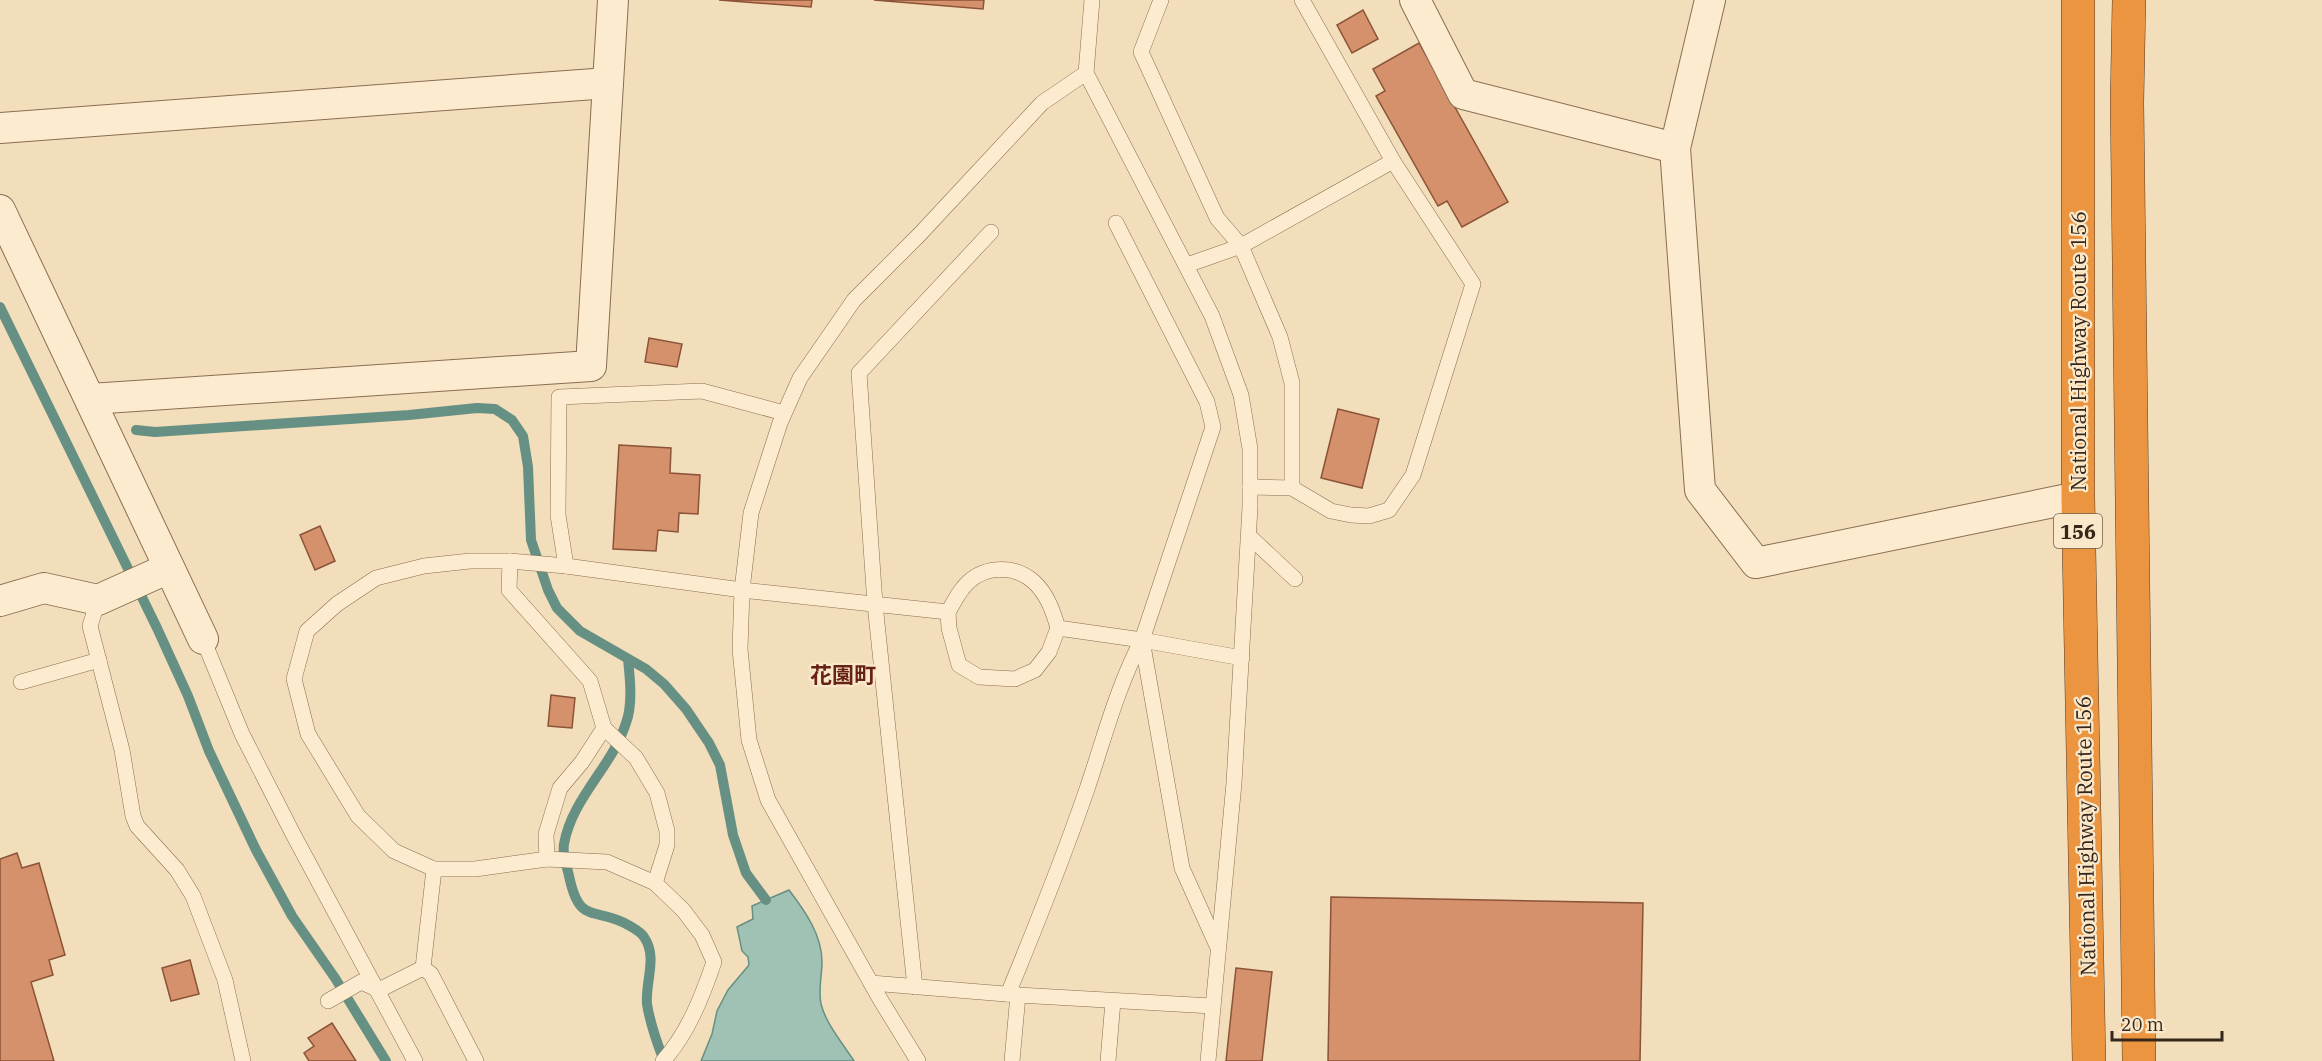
<svg xmlns="http://www.w3.org/2000/svg" width="2322" height="1061" font-family="'IBM Plex Serif','Noto Sans JP',serif">
  <rect width="100%" height="100%" fill="#f2deba"/>
  <!-- water -->
  <path fill="#9fc2b5" stroke="#669083" stroke-width="1.5" d="M789,890C805,911 822,935 822,962C822,976 818,989 821,1004C826,1024 843,1044 854,1061H701L712,1034L717,1011L728,990L749,965L748,957L742,951L737,927L753,919L752,906Z"/>
  <g fill="none" stroke-linecap="round" stroke-linejoin="round">
    <!-- stream -->
    <g stroke="#669083" stroke-width="10">
      <polyline points="0,307 157,628 188,696 209,751 256,850 292,916 335,978 386,1061"/>
      <polyline points="136,430 155,432 409,415 477,408 495,409 512,420 523,436 528,467 531,540 548,590 557,608 580,631 646,669 664,684 686,709 709,743 720,765 733,835 746,873 766,900"/>
      <path d="M628,659C630,679 633,704 626,723C612,767 572,798 564,844C562,854 567,866 569,876C580,928 596,905 630,926C635,929 641,932 644,937C658,957 645,982 647,1004C650,1023 657,1043 664,1061"/>
    </g>
  </g>
  <!-- building -->
  <g fill="#d4916c" stroke="#8b5337" stroke-width="1.5">
    <polygon points="719,0 812,0 811,7"/>
    <polygon points="874,0 984,0 983,9"/>
    <polygon points="1363,10 1378,39 1352,53 1337,25"/>
    <polygon points="1419,43 1508,202 1462,227 1447,201 1438,206 1376,96 1385,91 1373,69"/>
    <polygon points="649,338 682,344 677,367 645,362"/>
    <polygon points="1338,409 1379,419 1362,488 1321,478"/>
    <polygon points="619,445 671,448 670,473 700,475 698,514 679,513 678,532 658,530 656,551 613,549"/>
    <polygon points="320,526 335,561 315,570 300,535"/>
    <polygon points="551,695 575,698 572,728 548,726"/>
    <polygon points="17,853 22,868 39,863 65,955 49,960 53,975 31,982 54,1061 0,1061 0,859"/>
    <polygon points="1331,897 1643,903 1640,1061 1328,1061"/>
    <polygon points="190,960 199,994 171,1001 162,968"/>
    <polygon points="1236,968 1272,972 1262,1061 1226,1061"/>
    <polygon points="332,1023 356,1061 309,1061 304,1053 314,1046 308,1038"/>
  </g>
  <g fill="none" stroke-linecap="round" stroke-linejoin="round">
    <defs>
      <g id="lane">
        <polyline points="1092,0 1086,73 1212,316 1241,395 1250,449 1250,507 1234,783 1208,1061"/>
        <polyline points="1161,0 1141,52 1217,218 1241,246 1280,337 1292,383 1292,488"/>
        <polyline points="1116,223 1207,402 1213,427 1142,640 1182,868 1218,948"/>
        <polyline points="1187,265 1241,246 1393,161"/>
        <polyline points="1250,487 1292,488 1331,511 1351,515 1369,516 1389,510 1413,475 1473,284 1393,161 1302,0"/>
        <polyline points="1249,536 1295,579"/>
        <polyline points="510,561 509,590 590,681 604,728 582,762 560,788 546,834 547,859"/>
        <polyline points="566,566 558,515 559,397 702,391 784,413"/>
        <polyline points="98,600 90,626 122,750 133,816 137,826 177,870 193,896 225,980 243,1061"/>
        <polyline points="948,612 949,628 959,665 979,677 1015,679 1035,670 1049,652 1058,628"/>
        <polyline points="203,639 242,734 293,834 415,1061"/>
        <polyline points="21,682 99,660"/>
        <polyline points="604,728 636,758 657,793 667,831 667,845 655,883"/>
        <polyline points="434,869 423,968 431,974 476,1061"/>
        <polyline points="871,983 1018,995"/>
        <polyline points="915,987 875,604 859,373 991,232"/>
        <path d="M1008,994C1036,926 1063,859 1087,789C1104,739 1117,687 1142,640"/>
        <polyline points="328,1001 361,982 379,990 423,968"/>
        <path d="M663,1061C688,1033 702,997 714,962L702,935L683,910L655,883L607,862L547,859L475,869H434L394,851L358,816L308,734L294,679L307,631L337,604L376,578L424,566L470,561H510L566,566L742,590L751,513L780,423L800,378L854,300L920,234L1042,103L1086,73"/>
        <path d="M918,1061L880,999L768,800L749,740L740,649L742,590L948,612C953,604 957,595 963,588C980,566 1013,563 1034,582C1047,594 1053,611 1058,628L1142,640L1242,658"/>
        <polyline points="1012,1061 1018,995 1212,1006"/>
        <polyline points="1108,1061 1113,1001"/>
      </g>
      <g id="street">
        <polyline points="1415,0 1463,94 1675,148"/>
        <polyline points="1710,0 1675,148 1700,490 1756,563 2078,497"/>
        <polyline points="0,128 608,83"/>
        <polyline points="0,210 203,639"/>
        <polyline points="90,399 591,366 613,0"/>
        <polyline points="0,601 44,588 98,600 169,568"/>
      </g>
      <g id="highway">
        <polyline points="2078,0 2078,497 2089,1061"/>
        <polyline points="2129,0 2127,102 2139,1061"/>
      </g>
    </defs>
    <!-- lane casing -->
    <use href="#lane" stroke="#8a6d53" stroke-width="16"/>
    <!-- street casing -->
    <use href="#street" stroke="#8a6d53" stroke-width="32"/>
    <!-- highway casing -->
    <use href="#highway" stroke="#573b28" stroke-width="34"/>
    <!-- lane -->
    <use href="#lane" stroke="#fcebce" stroke-width="15"/>
    <!-- street -->
    <use href="#street" stroke="#fcebce" stroke-width="30"/>
    <!-- highway -->
    <use href="#highway" stroke="#eb9540" stroke-width="33"/>
  </g>
  <g text-anchor="middle" dominant-baseline="central" stroke-width="4.5" stroke-linejoin="round" paint-order="stroke">
    <!-- shield labels -->
    <rect fill="#f9e8ca" stroke="#71604f" stroke-width="1.5" x="2054" y="514" width="48" height="34" rx="4.5"/>
    <g font-size="20" font-weight="bold" fill="#37261a">
      <text x="2078" y="531">156</text>
    </g>
    <!-- street labels -->
    <g font-size="21" fill="#37261a" stroke="#f9e8ca">
      <text transform="translate(2078 351) rotate(-90)">National Highway Route 156</text>
      <text transform="translate(2085 836) rotate(-91)">National Highway Route 156</text>
    </g>
    <!-- neighbourhood labels -->
    <g font-size="22" font-weight="bold" fill="#682115" stroke="#f9e8ca">
      <text x="843" y="674">花園町</text>
    </g>
  </g>
  <!-- scale -->
  <path d="M2112 1031v9h110v-9" fill="none" stroke="#37261a" stroke-width="3"/>
  <text x="2121" y="1031" font-size="18" fill="#37261a" stroke="#f9e8ca" stroke-width="4.5" paint-order="stroke">20 m</text>
</svg>
